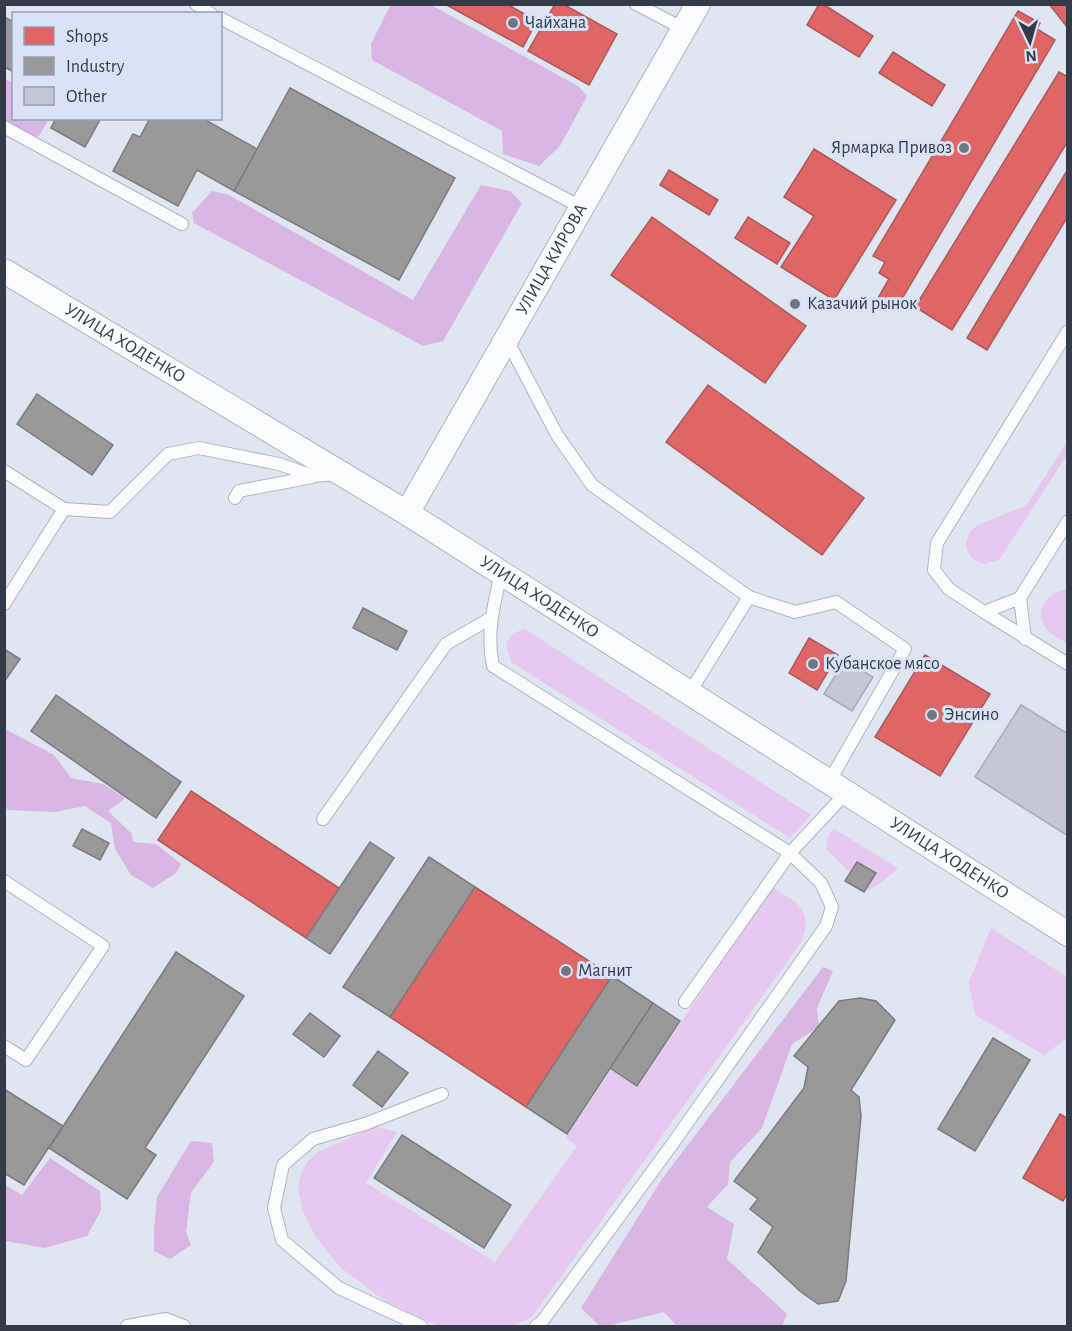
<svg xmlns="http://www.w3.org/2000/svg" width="1072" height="1331" font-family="'Alegreya Sans',sans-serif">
  <rect width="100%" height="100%" fill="#dfe5f1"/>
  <!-- green -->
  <g fill="#e6c8f0">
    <polygon points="1067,442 1067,455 999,560 984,564 974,560 968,552 966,544 969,533 976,526 1027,505"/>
    <path d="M1067,590H1068L1067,643C1062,640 1055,637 1050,633C1032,615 1044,592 1067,590Z"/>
    <polygon points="525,629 811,815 790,838 511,662 506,644 513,633"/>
    <polygon points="834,829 898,868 881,883 868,890 826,849 829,834"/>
    <path d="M772,887C797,904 813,906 802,941L532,1317L513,1326H438L385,1301L340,1267L315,1236L303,1211L298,1188L301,1173L309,1160L318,1152L375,1127L397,1132L366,1183L495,1262L577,1146L566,1138L611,1070L638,1087Z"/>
    <polygon points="991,928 1067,977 1067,1038 1044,1055 975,1015 969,982"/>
  </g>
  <!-- forest -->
  <g fill="#d9b6e4">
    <polygon points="391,4 431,5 578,86 587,96 560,146 539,166 503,154 502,131 372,60 371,44"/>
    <polygon points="4,78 13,83 14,118 49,119 39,136 30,137 5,122"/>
    <polygon points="481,185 510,191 522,203 443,341 423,346 194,223 192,213 212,191 229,195 413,300"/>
    <polygon points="5,729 54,755 71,778 103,784 125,798 108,811 132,834 133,842 156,844 181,864 176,873 153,888 131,875 115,849 111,823 85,806 55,812 8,810 4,804"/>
    <polygon points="823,967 833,971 817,1008 819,1027 792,1044 762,1128 730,1162 728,1184 707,1207 734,1224 727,1259 787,1314 782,1326 677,1326 664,1312 607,1326 600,1326 581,1308 662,1179"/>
    <polygon points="191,1141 212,1143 214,1162 191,1192 186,1232 191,1245 170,1259 154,1251 154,1230 157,1197"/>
    <polygon points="50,1158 100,1191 101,1210 87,1236 45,1248 5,1241 5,1185 22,1195"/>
  </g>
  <!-- shops -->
  <g fill="#e06666" stroke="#ac595d" stroke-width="1.5">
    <polygon points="445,4 507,4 537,21 523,47"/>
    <polygon points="555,4 563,4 617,34 589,85 528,51"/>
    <polygon points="819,4 823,4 873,36 859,57 807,25"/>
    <polygon points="1049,4 1068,4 1068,28"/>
    <polygon points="1018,11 1040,23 1037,29 1055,40 896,309 878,298 889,279 879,273 885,262 873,256"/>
    <polygon points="893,52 945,85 932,106 879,73"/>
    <polygon points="1059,72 1068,77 1068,141 952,330 915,307"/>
    <polygon points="814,149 896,200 834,300 781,267 814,216 784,197"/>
    <polygon points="1068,169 1068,216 987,350 967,338"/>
    <polygon points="669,170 718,200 709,215 660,185"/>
    <polygon points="652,217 806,326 765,383 611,275"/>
    <polygon points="748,217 790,243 777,264 735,238"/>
    <polygon points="708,385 864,498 822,555 666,442"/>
    <polygon points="809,638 838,655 817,690 789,673"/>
    <polygon points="925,655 990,694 940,776 875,737"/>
    <polygon points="191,791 339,888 306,938 158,840"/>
    <polygon points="475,887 612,976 526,1107 390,1017"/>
    <polygon points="1060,1114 1068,1119 1068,1193 1063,1201 1023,1178"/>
  </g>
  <!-- industry -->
  <g fill="#999" stroke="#7a7c81" stroke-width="1.5">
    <polygon points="4,17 14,22 14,72 4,67"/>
    <polygon points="290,88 455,178 399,280 234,191"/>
    <polygon points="56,118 101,118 85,147 51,128"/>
    <polygon points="150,118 202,118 257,149 234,191 197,170 178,206 113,171 133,134 140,137"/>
    <polygon points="37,394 113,445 92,475 17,424"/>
    <polygon points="363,608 407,631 397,650 353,628"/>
    <polygon points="4,649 20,659 4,682"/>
    <polygon points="56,695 181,782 156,818 31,731"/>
    <polygon points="82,829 109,843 100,860 73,846"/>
    <polygon points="370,842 394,858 330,954 306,938"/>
    <polygon points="429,857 475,887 390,1017 343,987"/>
    <polygon points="857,862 876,873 864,892 845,881"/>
    <polygon points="176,952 244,996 145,1148 156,1155 127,1199 49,1148"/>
    <polygon points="612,976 653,1003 567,1134 526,1107"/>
    <polygon points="860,998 876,1001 895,1020 851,1090 859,1097 861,1116 846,1281 838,1301 818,1304 801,1292 758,1252 773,1227 750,1209 758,1199 734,1181 804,1088 808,1067 794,1056 839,1001"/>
    <polygon points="653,1003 680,1021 637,1086 610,1068"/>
    <polygon points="310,1013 340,1036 324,1057 293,1034"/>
    <polygon points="993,1038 1030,1060 975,1151 938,1129"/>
    <polygon points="378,1051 408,1073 382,1107 353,1085"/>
    <polygon points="4,1089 63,1126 24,1185 4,1173"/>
    <polygon points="402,1135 511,1205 484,1248 374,1178"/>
  </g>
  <!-- building -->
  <g fill="#c5c7d4" stroke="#a8abb7" stroke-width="1.5">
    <polygon points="845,660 873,677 852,711 824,694"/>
    <polygon points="1021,705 1068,734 1068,836 975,777"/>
  </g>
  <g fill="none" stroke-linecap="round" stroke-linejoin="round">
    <defs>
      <g id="lane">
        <polyline points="196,4 211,14"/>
        <polyline points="636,4 684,29"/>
        <polyline points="220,18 583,208"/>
        <polyline points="4,127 182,224"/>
        <polyline points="1068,331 937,543 934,570 949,589 984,612 1020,598 1068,521"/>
        <polyline points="507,340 557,435 592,485 749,597"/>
        <polyline points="4,471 64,509 110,512 168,454 199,448 279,464 313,476 336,474"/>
        <polyline points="235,498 239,491 312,477"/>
        <path d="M501,573C494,604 486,634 493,666L790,853L821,883L832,907L826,926L671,1146L541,1323L536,1326"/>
        <polyline points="1020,598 1025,639"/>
        <polyline points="4,604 64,509"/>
        <polyline points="984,612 1068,664"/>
        <polyline points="690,692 749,597 795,612 836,602 905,649 829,782"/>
        <polyline points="323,819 446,644 491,618"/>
        <polyline points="4,881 103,946 26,1060 4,1046"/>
        <polyline points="685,1002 790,853 846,793"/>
        <polyline points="127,1326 166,1319 184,1326"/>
        <polyline points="421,1326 339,1288 282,1240 274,1208 283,1165 313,1139 365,1124 442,1094"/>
      </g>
      <g id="street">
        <path id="s1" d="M4,271L407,513L1068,934"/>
        <path id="s2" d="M407,513L698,4"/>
      </g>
    </defs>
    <!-- lane casing -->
    <use href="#lane" stroke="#afb4c0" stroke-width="14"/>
    <!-- street casing -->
    <use href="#street" stroke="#afb4c0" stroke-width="26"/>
    <!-- lane -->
    <use href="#lane" stroke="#fafbfd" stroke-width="12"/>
    <!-- street -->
    <use href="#street" stroke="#fafbfd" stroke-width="24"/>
  </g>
  <!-- markers -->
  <g fill="#6f7683" stroke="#d8e3f8" stroke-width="2">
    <circle cx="513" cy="23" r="6"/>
    <circle cx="964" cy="148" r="6"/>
    <circle cx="795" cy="304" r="6"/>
    <circle cx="813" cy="664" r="6"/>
    <circle cx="932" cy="715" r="6"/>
    <circle cx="566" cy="971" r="6"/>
  </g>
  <g text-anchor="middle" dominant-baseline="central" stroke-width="6" stroke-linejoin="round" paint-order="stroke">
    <!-- poi labels -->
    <g font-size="18" fill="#333a48" stroke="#d8e3f8" text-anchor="start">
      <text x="525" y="23">Чайхана</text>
      <text x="952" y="148" text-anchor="end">Ярмарка Привоз</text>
      <text x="807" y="304">Казачий рынок</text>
      <text x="825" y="664">Кубанское мясо</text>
      <text x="944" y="715">Энсино</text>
      <text x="578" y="971">Магнит</text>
    </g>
    <!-- street labels -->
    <g font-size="18" fill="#333a48" stroke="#d8e3f8">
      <text stroke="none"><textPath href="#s2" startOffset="292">УЛИЦА КИРОВА</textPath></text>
      <text stroke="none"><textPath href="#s1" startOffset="141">УЛИЦА ХОДЕНКО</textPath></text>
      <text stroke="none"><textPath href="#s1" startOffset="627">УЛИЦА ХОДЕНКО</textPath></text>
      <text stroke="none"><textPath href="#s1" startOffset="1113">УЛИЦА ХОДЕНКО</textPath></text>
    </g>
  </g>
  <!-- border -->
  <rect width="1072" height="1331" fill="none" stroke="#333a48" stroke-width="12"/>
  <!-- legend -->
  <rect x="12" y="12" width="210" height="108" fill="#d8e3f8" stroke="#969fb2" stroke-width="1.5"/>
  <rect x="24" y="27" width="30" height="18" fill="#e06666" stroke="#969fb2" stroke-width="1.5"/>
  <text x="66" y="42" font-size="18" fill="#333a48">Shops</text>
  <rect x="24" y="57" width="30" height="18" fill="#999999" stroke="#969fb2" stroke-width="1.5"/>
  <text x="66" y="72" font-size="18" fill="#333a48">Industry</text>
  <rect x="24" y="87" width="30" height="18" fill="#c5c7d4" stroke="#969fb2" stroke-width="1.5"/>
  <text x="66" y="102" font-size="18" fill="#333a48">Other</text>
  <!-- north arrow -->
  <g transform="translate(1030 42) rotate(175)" stroke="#d8e3f8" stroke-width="4.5" paint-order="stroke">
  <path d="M0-4.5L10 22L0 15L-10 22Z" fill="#333a48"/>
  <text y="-9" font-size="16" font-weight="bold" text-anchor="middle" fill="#333a48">N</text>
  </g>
</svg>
